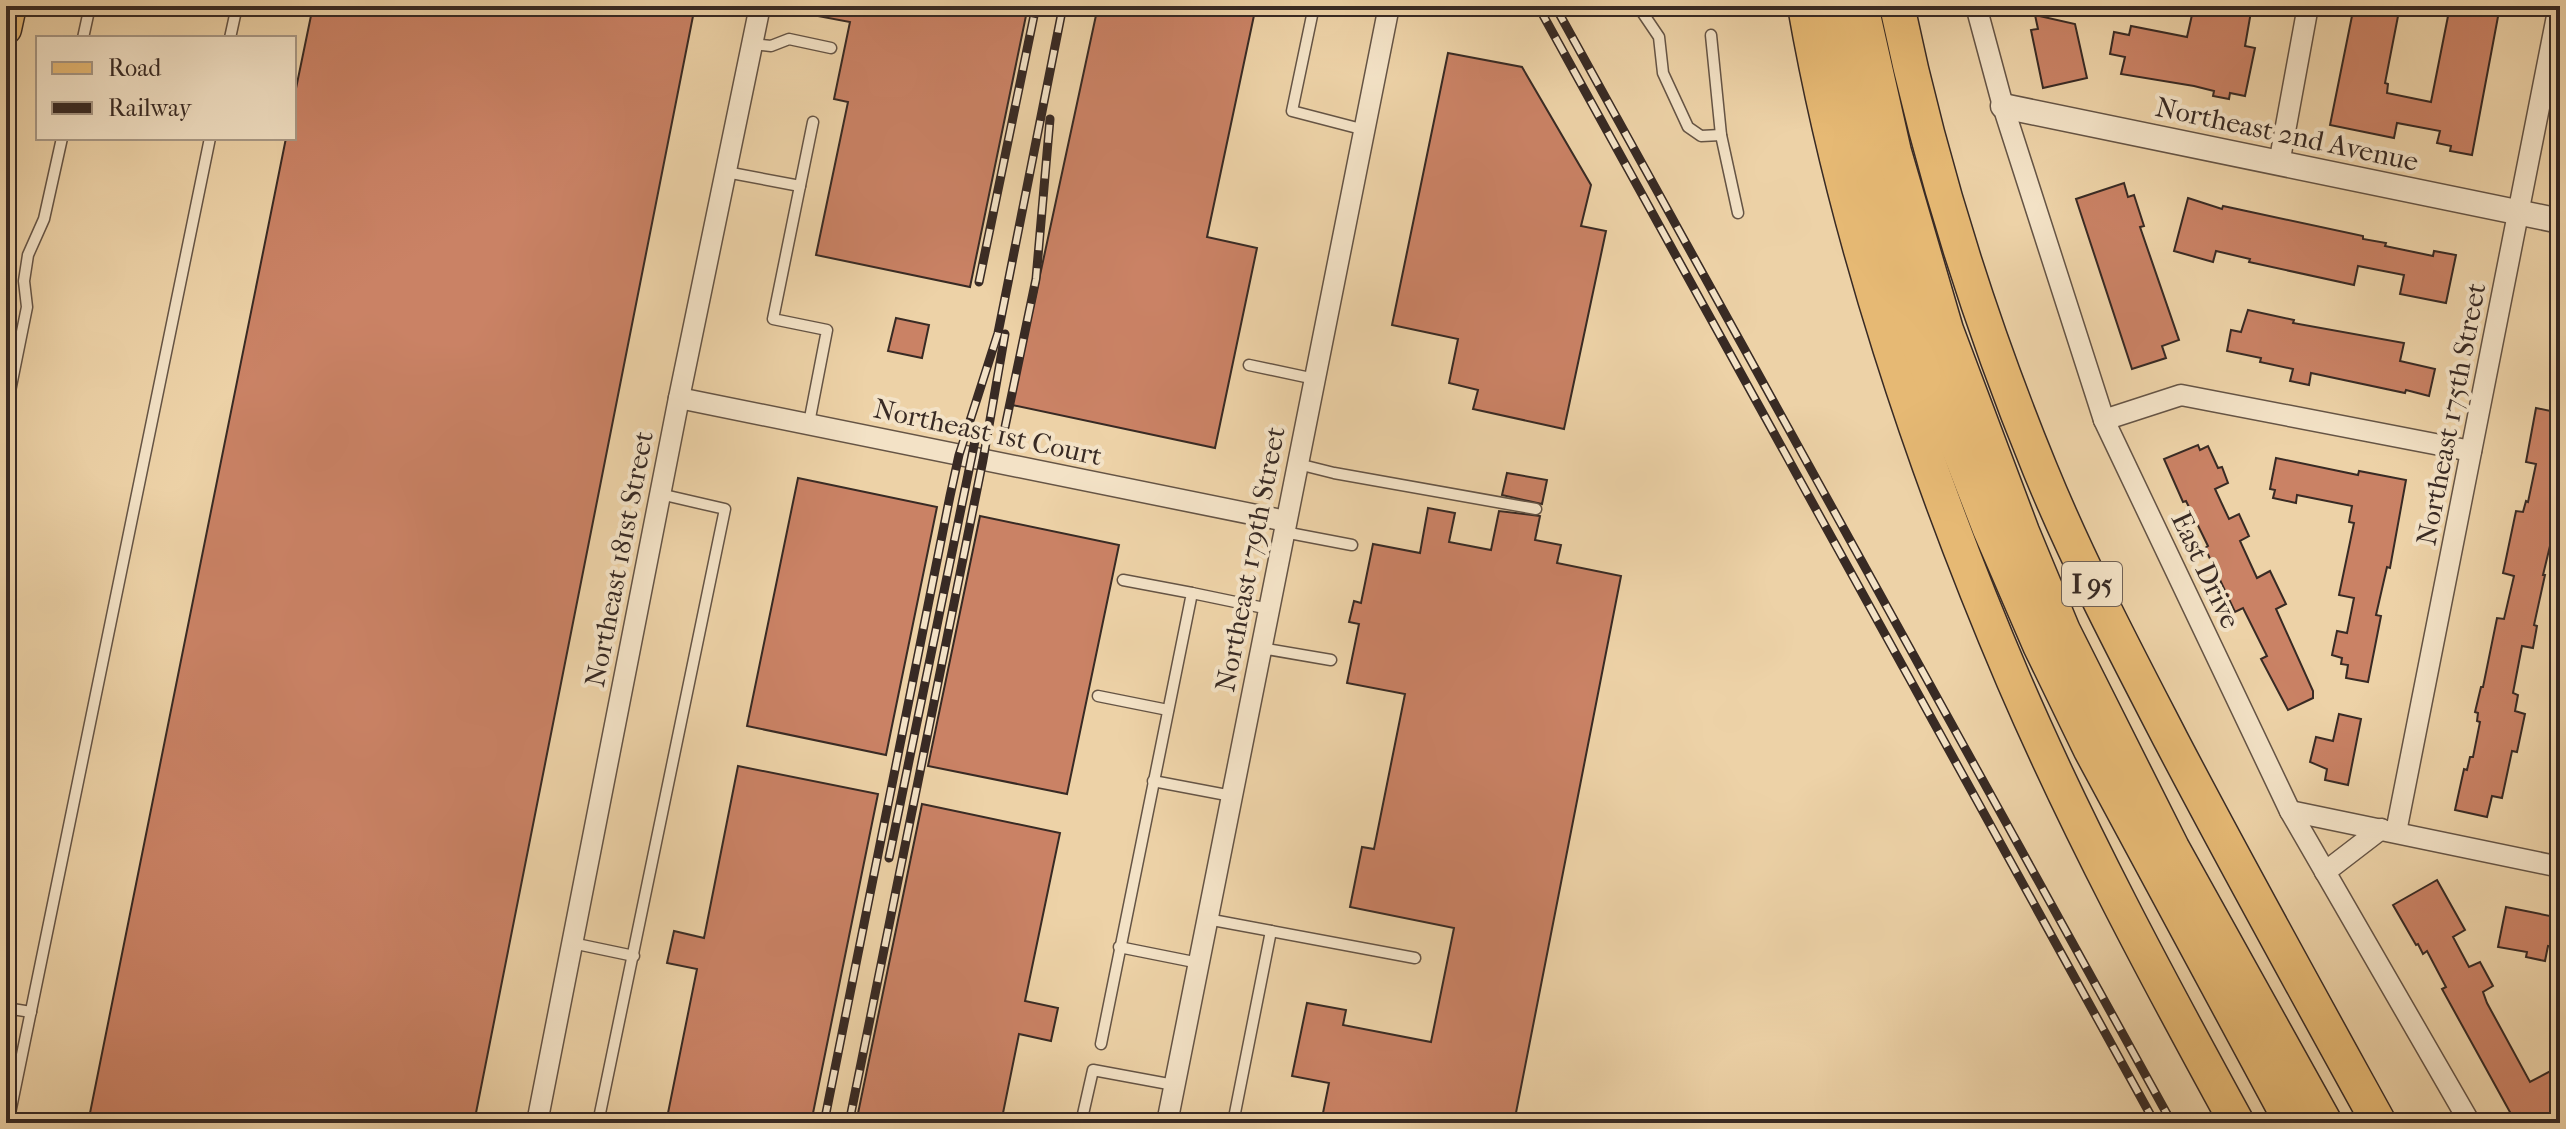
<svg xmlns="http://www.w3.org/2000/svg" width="2566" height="1129" font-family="'IM FELL French Canon',serif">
  <rect width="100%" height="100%" fill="#edd2a7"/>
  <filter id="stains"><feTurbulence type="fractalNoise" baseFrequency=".0025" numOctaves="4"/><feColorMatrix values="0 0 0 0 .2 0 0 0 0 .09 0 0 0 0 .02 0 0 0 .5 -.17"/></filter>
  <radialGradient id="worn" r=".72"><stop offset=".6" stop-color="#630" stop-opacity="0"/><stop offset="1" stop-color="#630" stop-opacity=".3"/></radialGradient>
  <!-- building -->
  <g fill="#ca8265" stroke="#382a24" stroke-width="2">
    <polygon points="313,6 695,6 474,1123 88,1123 286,138 294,138 294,98"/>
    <polygon points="808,6 1028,6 970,287 816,255 848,102 834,99 850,22 807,14"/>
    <polygon points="1098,6 1256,6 1207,237 1257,248 1215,448 1012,405"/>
    <polygon points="2194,6 2252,6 2245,46 2255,48 2245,96 2230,93 2229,99 2213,96 2214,91 2194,86 2121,74 2125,57 2110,54 2114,32 2129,35 2131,26 2187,37"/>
    <polygon points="2354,6 2373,6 2399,11 2385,83 2388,84 2387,93 2431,102 2450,6 2500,6 2472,155 2450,151 2451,146 2437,143 2440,131 2397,123 2394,138 2330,125"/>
    <polygon points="2035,15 2075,24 2087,78 2043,88 2031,30 2038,29"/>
    <polygon points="1448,53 1522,67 1591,185 1581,226 1606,231 1564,429 1473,409 1478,390 1449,383 1458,339 1392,325"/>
    <polygon points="2124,183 2128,197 2134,195 2144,226 2140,227 2179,340 2162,346 2166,358 2132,369 2076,199"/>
    <polygon points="2188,198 2222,209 2223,206 2363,236 2363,239 2386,243 2385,246 2433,256 2434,251 2456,255 2446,303 2400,294 2404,275 2358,266 2354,285 2249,262 2250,259 2216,251 2213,262 2174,251"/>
    <polygon points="2248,310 2294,320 2293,323 2404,343 2400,361 2435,369 2429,396 2406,390 2405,393 2311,373 2309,385 2290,381 2293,369 2260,362 2261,358 2227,351 2231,330 2241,332"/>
    <polygon points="896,318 929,325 922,358 888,351"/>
    <polygon points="2536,408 2560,413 2560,492 2557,507 2560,508 2560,527 2555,525 2543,575 2545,575 2534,625 2537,626 2533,648 2522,646 2513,693 2518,695 2515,711 2525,714 2517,752 2512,751 2502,798 2492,796 2487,817 2455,810 2464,769 2467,770 2470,757 2473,757 2480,722 2477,721 2478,713 2475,712 2481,687 2483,687 2497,618 2504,619 2514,576 2503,573 2516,511 2523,512 2526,501 2528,502 2536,464 2526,462"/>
    <polygon points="2198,445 2200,450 2208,446 2218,468 2222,467 2228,483 2215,489 2229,519 2239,514 2249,536 2240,541 2257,578 2270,571 2286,604 2276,609 2313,691 2313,698 2288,710 2261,659 2267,656 2243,608 2235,612 2205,548 2208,546 2186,501 2183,502 2164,459"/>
    <polygon points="2276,458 2358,475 2359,471 2406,480 2390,568 2387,567 2376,615 2381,616 2368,682 2346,678 2348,665 2341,664 2342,658 2332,655 2337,631 2347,633 2354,598 2339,595 2354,523 2349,522 2352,506 2297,495 2296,503 2273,498 2275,490 2270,489"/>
    <polygon points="1507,473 1547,480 1542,504 1502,495"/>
    <polygon points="798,478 937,507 886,755 747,726"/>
    <polygon points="1428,508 1455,513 1449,542 1491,550 1499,511 1540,516 1535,540 1561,545 1557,563 1621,576 1514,1123 1321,1123 1329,1083 1292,1076 1307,1003 1346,1010 1343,1025 1431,1042 1454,928 1350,907 1362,847 1374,849 1405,694 1347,683 1359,624 1349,622 1354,601 1361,603 1373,544 1420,553"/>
    <polygon points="980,516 1119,545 1067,794 928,766"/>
    <polygon points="2339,714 2361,719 2348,785 2325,780 2327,769 2310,762 2316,737 2333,741"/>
    <polygon points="738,766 878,794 811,1123 666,1123 697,969 667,963 674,931 704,938"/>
    <polygon points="922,804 1060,833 1025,1001 1058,1008 1051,1041 1019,1034 1001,1123 856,1123"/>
    <polygon points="2437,880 2465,930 2453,937 2469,967 2480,962 2493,986 2483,992 2487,1003 2530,1082 2560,1066 2560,1119 2553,1123 2516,1123 2442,989 2446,987 2427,951 2423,954 2418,944 2416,945 2393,905"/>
    <polygon points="2506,907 2560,918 2558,948 2548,946 2545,961 2526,957 2527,952 2498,947"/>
  </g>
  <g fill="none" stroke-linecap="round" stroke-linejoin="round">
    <defs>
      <g id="service">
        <polyline points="1314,6 1292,111 1365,130"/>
        <polyline points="1638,6 1659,37 1663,73 1688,127 1701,136 1721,135"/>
        <polyline points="1711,35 1721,135 1738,213"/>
        <polyline points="83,38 90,6"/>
        <polyline points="230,38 237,6"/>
        <polyline points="752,44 771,46 789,39 831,48"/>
        <polyline points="726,172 800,186"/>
        <polyline points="1249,365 1315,379"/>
        <polyline points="6,411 27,307 24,281 28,255 44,219 62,138"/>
        <polyline points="809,423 827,330 773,319 813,122"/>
        <polyline points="1298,464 1334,473 1536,509"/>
        <polyline points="1284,532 1352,545"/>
        <polyline points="1192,593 1269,609"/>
        <polyline points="1261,648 1331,660"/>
        <polyline points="1098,696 1168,710"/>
        <polyline points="1153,781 1232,796"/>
        <polyline points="1207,919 1415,958"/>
        <polyline points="572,943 634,956"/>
        <polyline points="1119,947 1199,963"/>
        <polyline points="6,1008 31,1012"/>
        <polyline points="1101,1044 1192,593 1123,580"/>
        <polyline points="8,1123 210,138"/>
        <polyline points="598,1123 725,509 660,494"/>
        <polyline points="1081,1123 1093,1070 1174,1085"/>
        <polyline points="1233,1123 1271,931"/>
      </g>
      <g id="minor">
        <polyline points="1976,6 2003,106 2104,420 2290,811 2470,1123"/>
        <polyline points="2279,164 2308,6"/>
        <polyline points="679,398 1286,521"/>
        <polyline points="2104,420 2181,395 2471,451"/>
        <polyline points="2290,811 2560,867"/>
        <polyline points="2396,832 2559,6"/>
        <polyline points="2325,872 2381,829"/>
        <polyline points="537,1123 679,398 760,6"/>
        <polyline points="1167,1123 1389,6"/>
      </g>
      <polyline id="tertiary" points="2003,106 2560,221"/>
      <polyline id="primary" points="6,29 11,6"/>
      <g id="motorway">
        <path d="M1805,6C1845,233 1923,468 2014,681C2079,832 2158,979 2237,1123"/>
        <polyline points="1834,6 1849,79 1881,206 1918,343 1990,529 2040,645 2091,750 2292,1123"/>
        <polyline points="1861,6 1894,152 1946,330 2022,532 2063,631 2172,848 2325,1123"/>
        <path d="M1897,6C1930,164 1979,320 2040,469C2078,562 2125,651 2171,740C2238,868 2309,996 2379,1123"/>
      </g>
    </defs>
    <!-- service casing -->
    <use href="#service" stroke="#655445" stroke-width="13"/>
    <!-- minor casing -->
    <use href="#minor" stroke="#655445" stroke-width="23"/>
    <!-- tertiary casing -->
    <use href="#tertiary" stroke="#655445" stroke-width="27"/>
    <!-- primary casing -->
    <use href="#primary" stroke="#382a24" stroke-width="33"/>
    <!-- motorway casing -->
    <use href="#motorway" stroke="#382a24" stroke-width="37"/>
    <!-- service -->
    <use href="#service" stroke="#f3e2c6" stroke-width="10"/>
    <!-- minor -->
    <use href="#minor" stroke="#f3e2c6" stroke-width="20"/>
    <!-- tertiary -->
    <use href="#tertiary" stroke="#f3e2c6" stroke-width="24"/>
    <!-- primary -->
    <use href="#primary" stroke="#e6b974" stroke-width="30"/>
    <!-- motorway -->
    <use href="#motorway" stroke="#e6b974" stroke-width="34"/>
    <defs>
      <g id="rail">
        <polyline points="1538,6 2155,1123"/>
        <polyline points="1555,6 2172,1123"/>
        <polyline points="979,282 1036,6"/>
        <polyline points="1005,427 1036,279 1050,119"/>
        <polyline points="889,858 977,431"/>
        <polyline points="824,1123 950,496 959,455 998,333 1063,6"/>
        <polyline points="849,1123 983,460 1005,334"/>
      </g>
    </defs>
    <!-- rail casing -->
    <use href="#rail" stroke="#382a24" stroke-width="9"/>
    <!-- rail -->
    <use href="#rail" stroke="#f3e2c6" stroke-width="6" stroke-dasharray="18" stroke-linecap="butt"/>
  </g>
  <g text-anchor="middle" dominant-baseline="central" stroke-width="8" stroke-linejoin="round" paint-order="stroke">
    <!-- shield labels -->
    <rect fill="#f3e2c6" stroke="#706155" stroke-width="2" x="2062" y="562" width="60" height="44" rx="6"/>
    <g font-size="26" font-weight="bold" fill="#382a24">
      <text x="2092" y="584">I 95</text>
    </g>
    <!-- street labels -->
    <g font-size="28" fill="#382a24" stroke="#f3e2c6">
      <text transform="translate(2287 134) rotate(12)">Northeast 2nd Avenue</text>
      <text transform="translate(2451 414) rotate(-79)">Northeast 175th Street</text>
      <text transform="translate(988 432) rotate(12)">Northeast 1st Court</text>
      <text transform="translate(619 559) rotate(-79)">Northeast 181st Street</text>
      <text transform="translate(1250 559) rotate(-79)">Northeast 179th Street</text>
      <text transform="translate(2206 570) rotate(65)">East Drive</text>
    </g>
  </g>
  <!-- margin -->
  <rect width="2566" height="1129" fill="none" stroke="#edd2a7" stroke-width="32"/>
  <rect x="8" y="8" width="2550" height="1113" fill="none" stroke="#382a24" stroke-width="4"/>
  <rect x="16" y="16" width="2534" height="1097" fill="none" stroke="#382a24" stroke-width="2"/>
  <!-- legend -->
  <rect x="36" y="36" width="260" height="104" fill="#f3e2c6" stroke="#a89885" stroke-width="2"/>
  <rect x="52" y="62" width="40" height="12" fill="#e6b974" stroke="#a89885" stroke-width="2"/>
  <text x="108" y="76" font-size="24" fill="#382a24">Road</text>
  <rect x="52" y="102" width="40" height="12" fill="#382a24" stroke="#a89885" stroke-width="2"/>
  <text x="108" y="116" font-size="24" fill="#382a24">Railway</text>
  <rect width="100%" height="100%" filter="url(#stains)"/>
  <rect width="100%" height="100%" fill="url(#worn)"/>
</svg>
